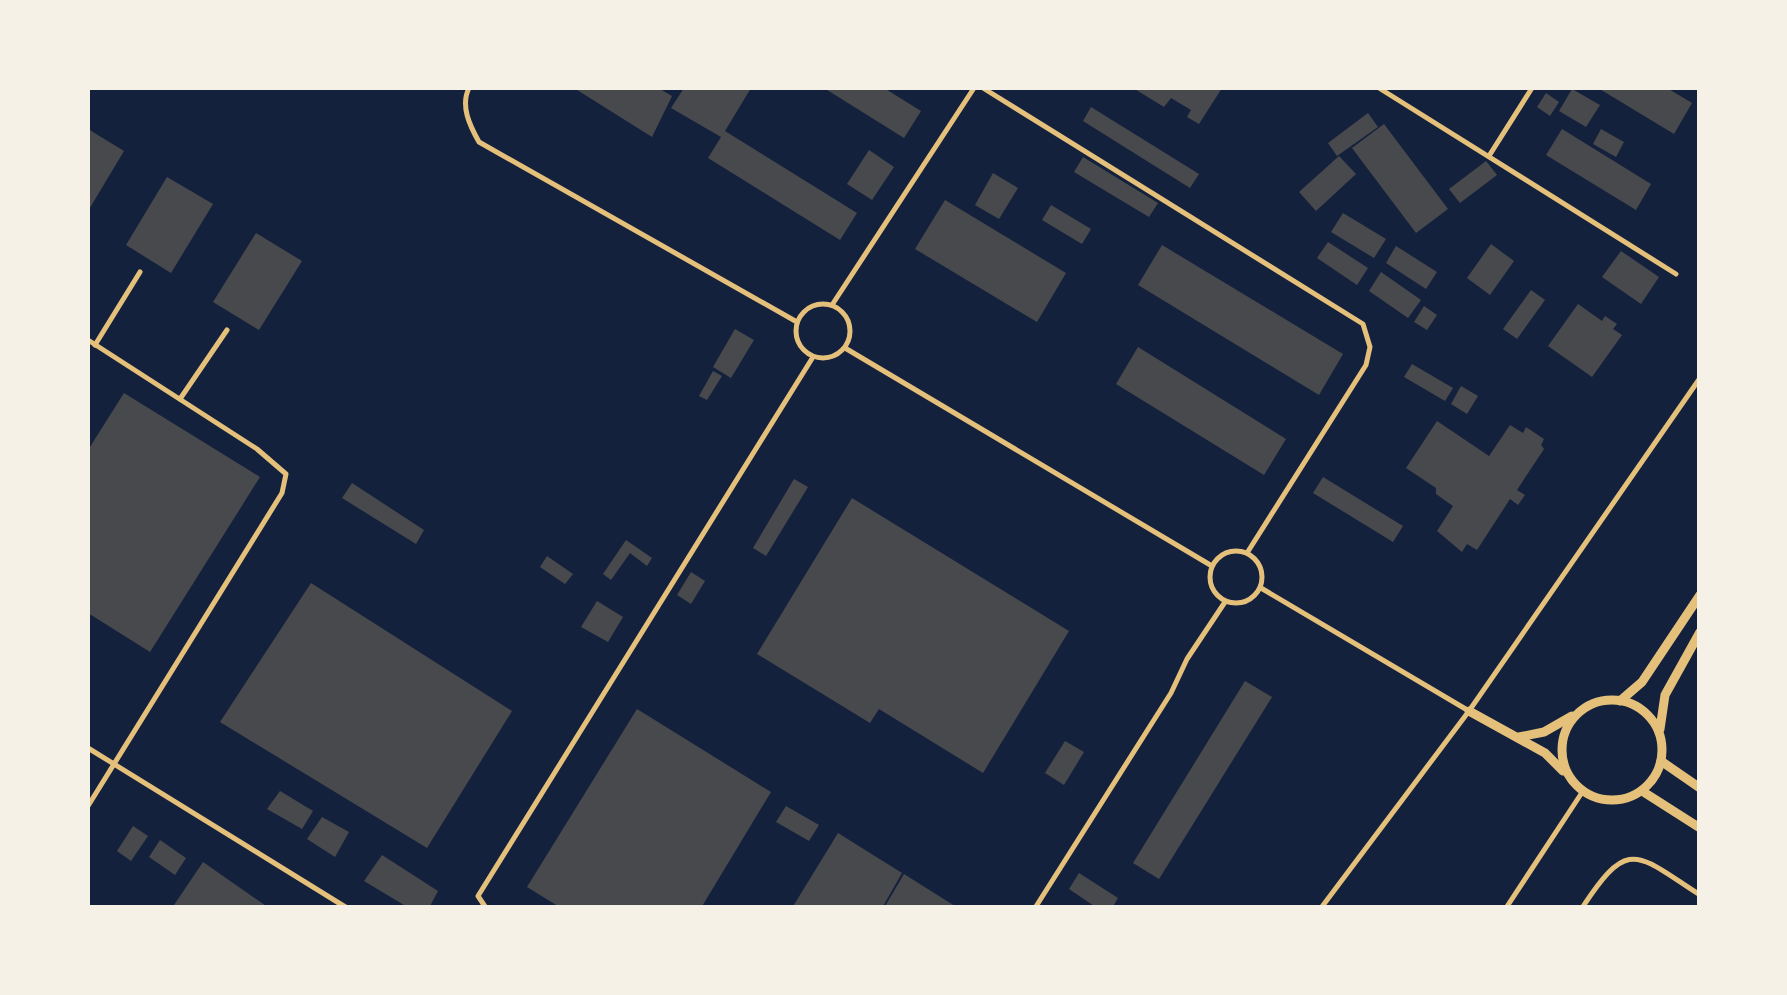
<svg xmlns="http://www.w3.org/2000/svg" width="1787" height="995" font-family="Jost,sans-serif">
  <rect width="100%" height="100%" fill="#14213d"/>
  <!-- building -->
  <g fill="#48494c">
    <polygon points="574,88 658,88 672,96 652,137"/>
    <polygon points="684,88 751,88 725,131 857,213 840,240 708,158 721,137 671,108"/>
    <polygon points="824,88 884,88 921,111 904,138"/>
    <polygon points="1133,88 1222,88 1199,124 1187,117 1191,110 1171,98 1164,107"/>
    <polygon points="1598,88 1667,88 1692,103 1674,134"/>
    <polygon points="1572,89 1600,105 1586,127 1559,111"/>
    <polygon points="1546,93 1559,102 1550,116 1537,107"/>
    <polygon points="1091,107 1199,174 1190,188 1083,121"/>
    <polygon points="1368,113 1378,127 1337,156 1328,143"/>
    <polygon points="1384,124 1448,209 1416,233 1352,148"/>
    <polygon points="88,129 124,151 88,211"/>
    <polygon points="1562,129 1651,184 1636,210 1546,155"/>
    <polygon points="1601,129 1624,142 1616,157 1593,144"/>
    <polygon points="869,150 894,167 872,200 847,184"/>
    <polygon points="1339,156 1356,174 1316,211 1299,192"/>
    <polygon points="1083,157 1158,203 1149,217 1074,172"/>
    <polygon points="1486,161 1497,175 1460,203 1449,189"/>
    <polygon points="993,173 1018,188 999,219 975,205"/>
    <polygon points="167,177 213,204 171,273 126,245"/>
    <polygon points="945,200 1066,273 1037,322 915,249"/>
    <polygon points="1051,205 1091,229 1082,244 1042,220"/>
    <polygon points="1343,213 1386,239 1374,258 1331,232"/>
    <polygon points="256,233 302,261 259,330 213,302"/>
    <polygon points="1328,242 1368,268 1357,285 1317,258"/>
    <polygon points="1491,244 1514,261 1490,295 1467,278"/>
    <polygon points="1162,245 1343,354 1319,395 1138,285"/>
    <polygon points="1396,246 1437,272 1426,289 1386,263"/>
    <polygon points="1621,251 1659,277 1641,304 1602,277"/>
    <polygon points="1381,272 1421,300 1408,318 1369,291"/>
    <polygon points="1531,290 1545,300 1517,339 1503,329"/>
    <polygon points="1578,304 1602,321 1605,316 1617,324 1613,329 1622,335 1592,377 1548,346"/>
    <polygon points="1424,306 1437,315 1427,330 1414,322"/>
    <polygon points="735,329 754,340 731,378 713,367"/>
    <polygon points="1138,347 1286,439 1264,475 1116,384"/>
    <polygon points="1412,364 1453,388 1445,401 1404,377"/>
    <polygon points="713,371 722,376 707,400 699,396"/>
    <polygon points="1461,386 1478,396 1467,414 1451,404"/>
    <polygon points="124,393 260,477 150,652 88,613 88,450"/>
    <polygon points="1437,421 1489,456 1510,425 1523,433 1526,427 1544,439 1541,445 1544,449 1517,490 1525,495 1518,505 1510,499 1477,550 1467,544 1462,552 1437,531 1453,506 1436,494 1436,488 1406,468"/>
    <polygon points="1323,477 1403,526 1393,542 1313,493"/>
    <polygon points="794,479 808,487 766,556 753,548"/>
    <polygon points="352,483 424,530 416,544 342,498"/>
    <polygon points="852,498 1069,631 983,773 879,709 870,723 757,654"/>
    <polygon points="626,540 652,558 647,566 630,553 611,580 603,574"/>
    <polygon points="547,556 573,574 565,584 540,567"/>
    <polygon points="691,572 705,581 691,604 677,595"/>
    <polygon points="311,583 512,711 427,848 220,722"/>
    <polygon points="597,601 623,617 608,642 581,627"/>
    <polygon points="1245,681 1272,697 1159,879 1133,863"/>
    <polygon points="637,709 771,792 701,908 561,908 527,887"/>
    <polygon points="1065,741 1084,752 1064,785 1045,773"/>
    <polygon points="280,791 313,811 302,829 267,809"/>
    <polygon points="786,806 819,825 809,841 776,822"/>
    <polygon points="322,817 349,832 335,857 307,839"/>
    <polygon points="133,826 148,836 131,861 117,851"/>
    <polygon points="838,833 902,873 882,908 792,908"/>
    <polygon points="160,840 186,858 175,875 149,857"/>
    <polygon points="382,855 438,891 429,908 409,908 364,881"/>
    <polygon points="203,862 269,908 172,908"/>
    <polygon points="1079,873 1118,898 1112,908 1097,908 1069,889"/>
    <polygon points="904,874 958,908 884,908"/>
  </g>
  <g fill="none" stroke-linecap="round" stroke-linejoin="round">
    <!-- service -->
    <g stroke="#e5c07b" stroke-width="5">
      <path d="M469,88C460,106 470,126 479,142L797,322"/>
      <polyline points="983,88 1363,324 1370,347 1366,365 1247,553"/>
      <polyline points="1379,88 1676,274"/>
      <polyline points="1489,156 1532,88"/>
      <circle cx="823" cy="331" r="27"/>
      <polyline points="832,305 974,88"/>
      <polyline points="88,340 257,449 286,474 282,493 88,806"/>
      <polyline points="95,345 140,272"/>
      <polyline points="845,348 1212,566"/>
      <polyline points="180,399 227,330"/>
      <circle cx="1236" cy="577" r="26"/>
      <polyline points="1261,588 1469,711"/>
      <polyline points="88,748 347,908"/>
      <polyline points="486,908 478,896 813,357"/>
      <polyline points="1035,908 1171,693 1187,659 1225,602"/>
      <polyline points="1321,908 1469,711 1700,378"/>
      <polyline points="1506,908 1583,791"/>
      <path d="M1582,908C1629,836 1636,854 1700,895"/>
    </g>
    <!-- minor -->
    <g stroke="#e5c07b" stroke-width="9">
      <circle cx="1612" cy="750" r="50"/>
      <polyline points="1620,701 1642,682 1700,595"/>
      <polyline points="1469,711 1545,753 1563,771"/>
      <polyline points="1660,729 1665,695 1700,632"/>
      <polyline points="1519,737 1544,732 1572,716"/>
      <polyline points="1661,761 1700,788"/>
      <polyline points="1642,791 1700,828"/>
    </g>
  </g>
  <!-- border -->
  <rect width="1787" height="995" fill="none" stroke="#f6f1e7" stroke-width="180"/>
</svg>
